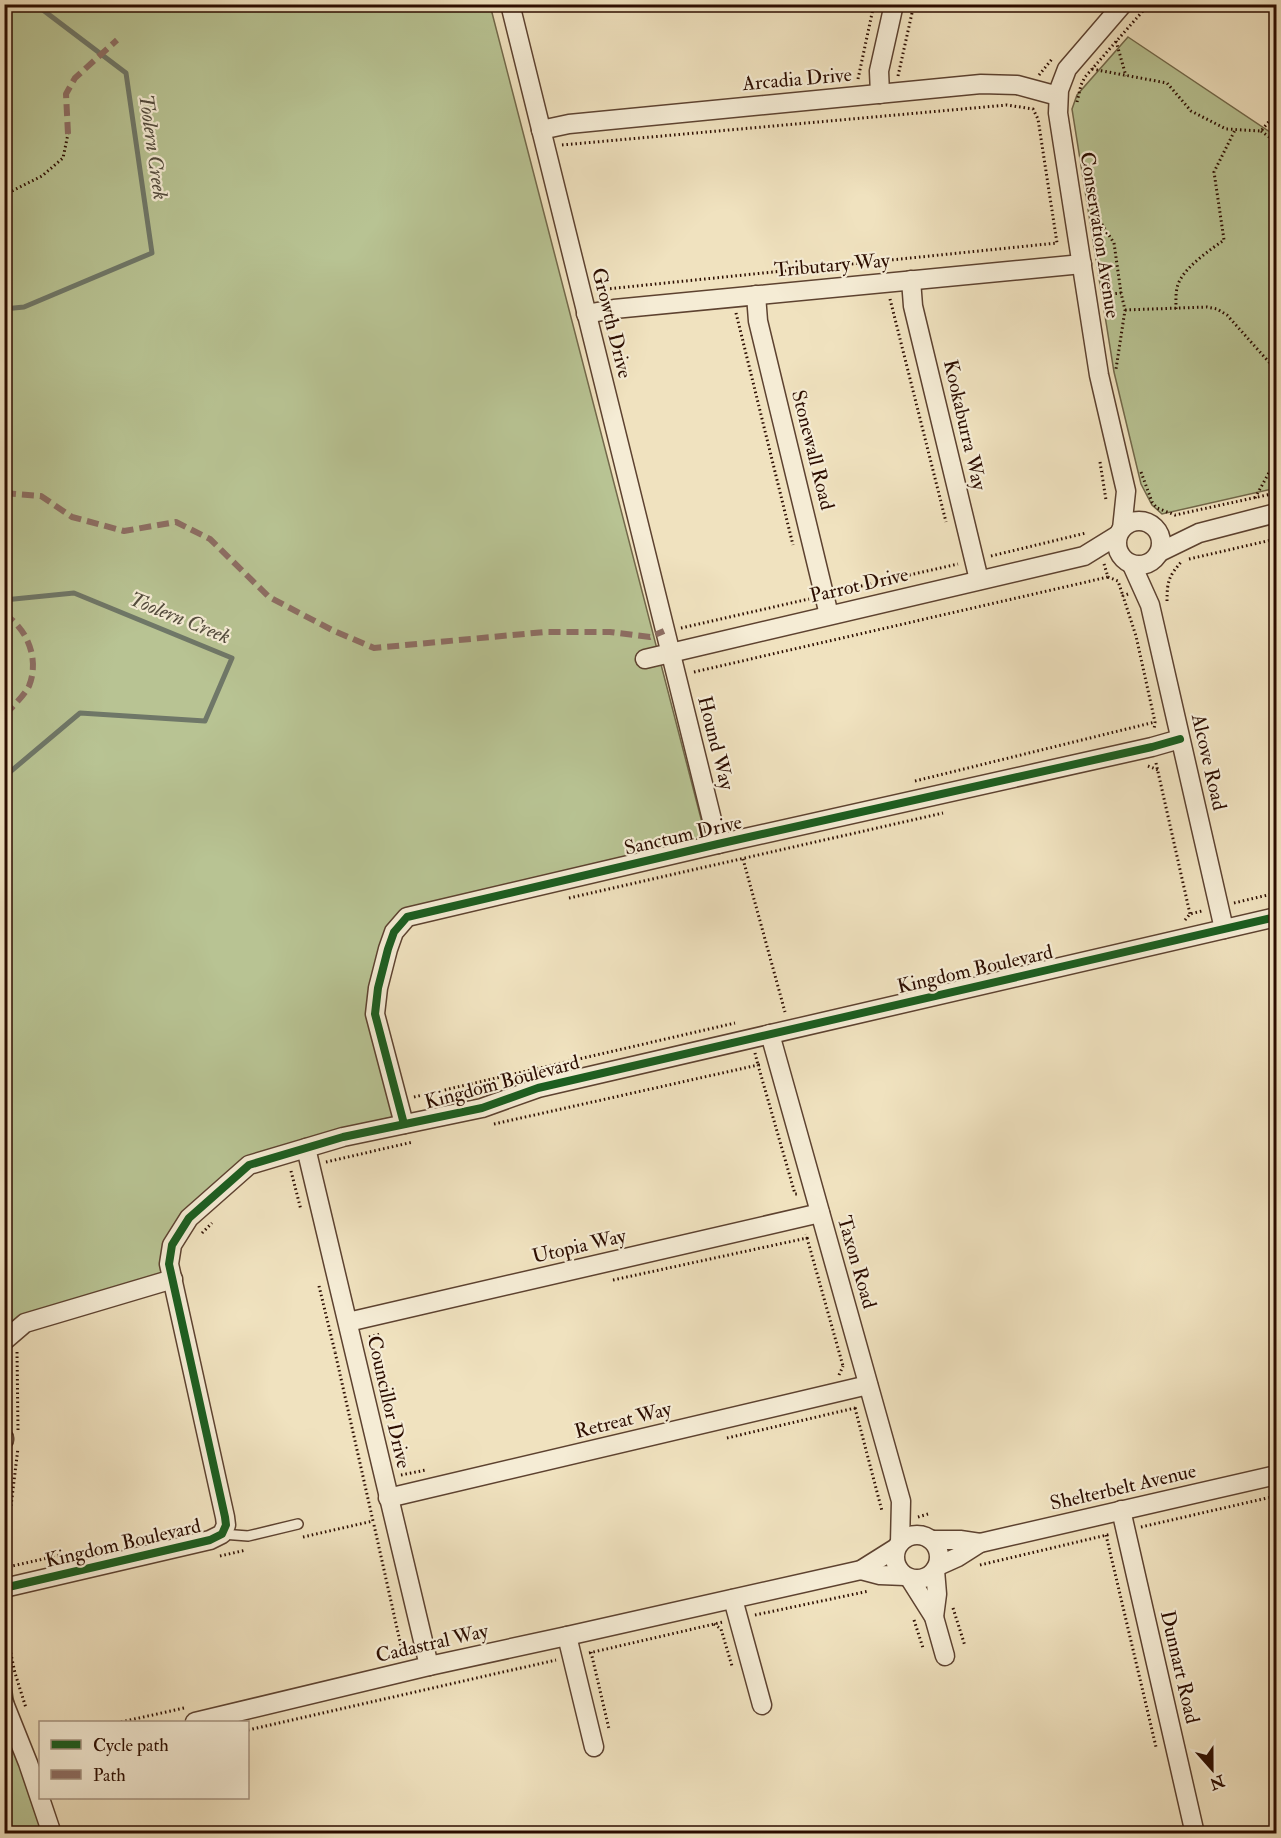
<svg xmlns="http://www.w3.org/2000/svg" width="1281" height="1838" font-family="'IM FELL Double Pica',serif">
  <rect width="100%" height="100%" fill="#f0e2bf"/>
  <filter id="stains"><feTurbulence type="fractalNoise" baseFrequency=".00333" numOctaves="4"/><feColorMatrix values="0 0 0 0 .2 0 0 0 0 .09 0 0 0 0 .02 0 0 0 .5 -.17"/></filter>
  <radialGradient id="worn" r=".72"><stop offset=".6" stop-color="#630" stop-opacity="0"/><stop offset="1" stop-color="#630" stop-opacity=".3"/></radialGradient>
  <!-- green -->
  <g fill="#b8c393" stroke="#72684a" stroke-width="1.5">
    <polygon points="5,5 490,5 706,838 406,910 384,933 372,1010 397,1116 354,1126 246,1161 185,1215 167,1276 5,1334"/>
    <polygon points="1128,37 1276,136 1276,488 1162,514 1152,505 1141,484 1114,372 1072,109 1077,95"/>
    <polygon points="4,1644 24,1762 47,1833 5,1833"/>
  </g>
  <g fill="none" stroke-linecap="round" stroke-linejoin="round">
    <!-- stream -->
    <g stroke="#6f7768" stroke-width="5">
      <polyline points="4,309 24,307 152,253 126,73 35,4"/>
      <polyline points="4,600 74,593 232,658 205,721 80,713 4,777"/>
    </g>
    <defs>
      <polyline id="lane" points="222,1534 248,1536 298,1524"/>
      <g id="street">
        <polyline points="510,4 718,844"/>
        <polyline points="880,94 879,71 894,4"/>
        <polyline points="541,130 569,124 981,84 1017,85 1058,96"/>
        <polyline points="911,280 913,306 979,580"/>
        <polyline points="756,295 758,321 829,615"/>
        <polyline points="586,314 614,309 1082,264"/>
        <circle cx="1139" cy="543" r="22"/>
        <polyline points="1122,529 1126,491 1099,375 1058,113 1059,90 1067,69 1123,4"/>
        <polyline points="1160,552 1199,533 1276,513"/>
        <polyline points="1132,565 1150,605 1224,929"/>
        <polyline points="645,659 1084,556 1118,535"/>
        <polyline points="770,1034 901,1501 900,1543"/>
        <polyline points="404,1124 375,1014 378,988 388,949 394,932 407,917 718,844 1152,747 1180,739"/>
        <polyline points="306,1148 429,1666"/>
        <polyline points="348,1322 820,1213"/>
        <polyline points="4,1341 25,1323 173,1279"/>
        <polyline points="4,1438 4,1440"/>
        <polyline points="388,1498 868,1385"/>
        <polyline points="1121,1510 1195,1834"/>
        <circle cx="917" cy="1557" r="22"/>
        <polyline points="932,1540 960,1540 980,1543"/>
        <polyline points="938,1566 958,1557 980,1543 1276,1475"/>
        <polyline points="861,1570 880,1575 905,1576"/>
        <polyline points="910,1579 934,1617 945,1656"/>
        <polyline points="4,1588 210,1540 222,1534 226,1525 225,1517 169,1264 172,1245 189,1218 249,1165 343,1137 482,1108 538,1088 1276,917"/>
        <polyline points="733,1599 762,1705"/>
        <polyline points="934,1617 937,1594 935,1570"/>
        <polyline points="567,1636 861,1570 896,1548"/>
        <polyline points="4,1703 28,1763 52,1834"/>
        <polyline points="195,1722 429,1666 567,1636 594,1747"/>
      </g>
    </defs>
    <!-- lane casing -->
    <use href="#lane" stroke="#5d4230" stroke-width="12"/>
    <!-- street casing -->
    <use href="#street" stroke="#5d4230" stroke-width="21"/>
    <!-- path -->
    <g stroke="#2c0d00" stroke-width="3" stroke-dasharray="1.5 3" stroke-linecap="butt">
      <polyline points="1116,41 1126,76"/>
      <polyline points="1092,69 1167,83 1191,111 1226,129 1261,131 1276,113"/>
      <polyline points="1039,75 1052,59"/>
      <polyline points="898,76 914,4"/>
      <polyline points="858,79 874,4"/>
      <polyline points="1077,102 1081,85 1085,77 1149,4"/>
      <polyline points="1261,131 1276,142"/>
      <polyline points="562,145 1007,105 1033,109 1038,119 1057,243 597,290"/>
      <polyline points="4,195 42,176 63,158 68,134"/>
      <polyline points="1092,209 1114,243 1121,293"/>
      <polyline points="1102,295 1121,293 1125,310 1116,369"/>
      <polyline points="890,299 946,522"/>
      <path d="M1176,309C1176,299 1175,289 1180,280C1189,264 1210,250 1224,240L1214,172L1235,130"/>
      <polyline points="1125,310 1207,307 1217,309 1227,315 1276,370"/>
      <polyline points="736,313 793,545"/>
      <polyline points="1100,462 1106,500"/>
      <polyline points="1141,472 1152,502 1157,508 1175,515 1276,493"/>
      <polyline points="1255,498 1276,460"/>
      <polyline points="991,556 1086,533"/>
      <polyline points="1189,559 1276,539"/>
      <polyline points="1104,564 1108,577 1118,581 1123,596"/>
      <polyline points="839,591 958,564"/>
      <polyline points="1128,594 1123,596 1136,636 1155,722 1154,730"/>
      <path d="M1167,601C1167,581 1169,576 1182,561"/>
      <polyline points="681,628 809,599"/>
      <polyline points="694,672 1108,577"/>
      <polyline points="1156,763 1190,914"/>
      <polyline points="1148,766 1158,770"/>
      <polyline points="915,781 1155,722"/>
      <polyline points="743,859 785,1012"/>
      <polyline points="569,898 943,813"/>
      <polyline points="1234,903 1276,893"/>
      <polyline points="1185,920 1190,914 1202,911"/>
      <polyline points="755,1053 758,1065 760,1065"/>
      <polyline points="414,1097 735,1023"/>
      <polyline points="494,1124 758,1065 795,1194 797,1194"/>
      <polyline points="326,1162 413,1142"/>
      <polyline points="291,1171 301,1210"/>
      <polyline points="202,1233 212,1223"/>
      <polyline points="807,1238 843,1366"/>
      <polyline points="613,1280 807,1238 806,1234"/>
      <polyline points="319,1286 335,1352"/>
      <polyline points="369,1337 381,1334"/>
      <polyline points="17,1352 18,1430"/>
      <polyline points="839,1375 843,1366"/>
      <polyline points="855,1408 882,1511"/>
      <polyline points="727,1438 855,1408 854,1405"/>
      <polyline points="401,1475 426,1470"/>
      <polyline points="918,1517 928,1514"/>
      <polyline points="374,1525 403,1655"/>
      <polyline points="1141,1527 1276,1496"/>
      <polyline points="1106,1535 1156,1747"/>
      <polyline points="303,1537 373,1521 335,1352"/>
      <polyline points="220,1556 246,1550"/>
      <polyline points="5,1563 12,1566 66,1554"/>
      <polyline points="4,1564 18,1448"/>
      <polyline points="980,1565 1111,1534"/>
      <polyline points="953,1608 965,1646"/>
      <polyline points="755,1615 869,1591"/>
      <polyline points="914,1620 923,1648"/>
      <polyline points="4,1622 15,1673 26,1708"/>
      <polyline points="714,1624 721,1629 732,1666"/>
      <polyline points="591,1652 609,1729"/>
      <polyline points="589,1653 723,1622"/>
      <polyline points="121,1722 184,1708"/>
      <polyline points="248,1730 556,1660"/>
    </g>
    <!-- lane -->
    <use href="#lane" stroke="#f5ecd5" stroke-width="9"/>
    <!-- street -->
    <use href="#street" stroke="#f5ecd5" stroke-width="18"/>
    <!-- quiet -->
    <g stroke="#8d6e63" stroke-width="6" stroke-dasharray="12 6" stroke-linecap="butt">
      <polyline points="68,134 66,94 75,78 117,40"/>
      <polyline points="4,493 41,496 72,517 124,531 176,522 210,539 269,597 332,630 374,648 545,632 610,632 650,637 664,631"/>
      <path d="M4,614C27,628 40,659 29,686C24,696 12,707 4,716"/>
    </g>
    <defs>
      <g id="cycleway">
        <polyline points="404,1124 375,1014 378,988 388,949 394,932 407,917 718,844 1152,747 1180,739"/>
        <polyline points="4,1588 210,1540 222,1534 226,1525 225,1517 169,1264 172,1245 189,1218 249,1165 343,1137 482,1108 538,1088 1276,917"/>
      </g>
    </defs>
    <!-- cycleway casing -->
    <use href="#cycleway" stroke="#f5ecd5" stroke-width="11"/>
    <!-- cycleway -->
    <use href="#cycleway" stroke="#1b5e20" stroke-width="8"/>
  </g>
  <g text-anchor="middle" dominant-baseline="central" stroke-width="4.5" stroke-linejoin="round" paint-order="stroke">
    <!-- street labels -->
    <g font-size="20" fill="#2c0d00" stroke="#f5ecd5">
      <text transform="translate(797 79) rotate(-5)">Arcadia Drive</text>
      <text transform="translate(1100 235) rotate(81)">Conservation Avenue</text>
      <text transform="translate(832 265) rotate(-5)">Tributary Way</text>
      <text transform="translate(612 323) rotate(76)">Growth Drive</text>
      <text transform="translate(965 425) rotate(77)">Kookaburra Way</text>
      <text transform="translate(813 450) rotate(76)">Stonewall Road</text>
      <text transform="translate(859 585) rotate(-13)">Parrot Drive</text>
      <text transform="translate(716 743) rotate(76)">Hound Way</text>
      <text transform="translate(1209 762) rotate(77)">Alcove Road</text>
      <text transform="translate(683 835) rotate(-13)">Sanctum Drive</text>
      <text transform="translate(975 969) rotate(-13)">Kingdom Boulevard</text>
      <text transform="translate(502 1082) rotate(-15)">Kingdom Boulevard</text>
      <text transform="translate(579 1246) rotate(-13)">Utopia Way</text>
      <text transform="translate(857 1262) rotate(74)">Taxon Road</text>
      <text transform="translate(389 1402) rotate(77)">Councillor Drive</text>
      <text transform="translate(623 1420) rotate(-14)">Retreat Way</text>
      <text transform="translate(1123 1487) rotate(-13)">Shelterbelt Avenue</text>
      <text transform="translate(123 1543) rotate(-13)">Kingdom Boulevard</text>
      <text transform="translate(432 1643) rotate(-13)">Cadastral Way</text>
      <text transform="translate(1180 1667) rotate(77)">Dunnart Road</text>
    </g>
    <!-- water labels -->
    <g font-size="21" font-style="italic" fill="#534b3d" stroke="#f5ecd5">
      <text transform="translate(153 147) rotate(82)">Toolern Creek</text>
      <text transform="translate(180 618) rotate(22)">Toolern Creek</text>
    </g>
  </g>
  <!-- margin -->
  <rect width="1281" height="1838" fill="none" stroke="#f0e2bf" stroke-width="24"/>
  <rect x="6" y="6" width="1269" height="1826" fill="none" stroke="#2c0d00" stroke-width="3"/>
  <rect x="12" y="12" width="1257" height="1814" fill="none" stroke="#2c0d00" stroke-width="1.5"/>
  <!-- legend -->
  <rect x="39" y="1721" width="210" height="78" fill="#f5ecd5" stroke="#a59380" stroke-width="1.5"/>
  <rect x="51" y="1740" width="30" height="9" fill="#1b5e20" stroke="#a59380" stroke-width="1.5"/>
  <text x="93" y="1751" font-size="18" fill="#2c0d00">Cycle path</text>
  <rect x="51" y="1770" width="30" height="9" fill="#8d6e63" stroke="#a59380" stroke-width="1.5"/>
  <text x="93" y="1781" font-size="18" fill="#2c0d00">Path</text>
  <!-- north arrow -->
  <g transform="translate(1212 1769) rotate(159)" stroke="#f5ecd5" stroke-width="4.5" paint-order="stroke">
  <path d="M0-4.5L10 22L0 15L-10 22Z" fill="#2c0d00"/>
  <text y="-9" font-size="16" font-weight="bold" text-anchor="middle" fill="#2c0d00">N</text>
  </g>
  <rect width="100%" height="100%" filter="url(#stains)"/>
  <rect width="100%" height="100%" fill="url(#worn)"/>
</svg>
